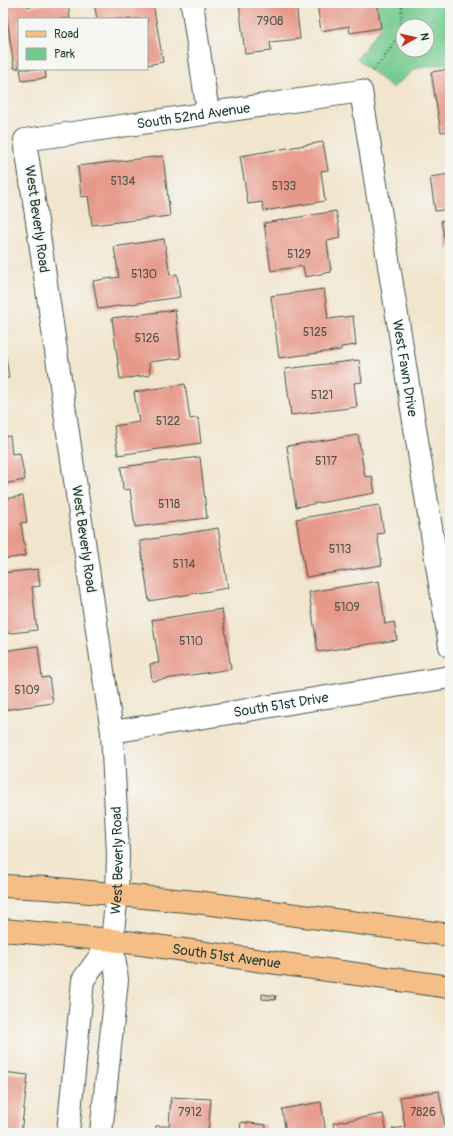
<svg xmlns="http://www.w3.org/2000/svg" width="453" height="1136" font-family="Pangolin,sans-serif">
  <rect width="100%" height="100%" fill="#f6f6f2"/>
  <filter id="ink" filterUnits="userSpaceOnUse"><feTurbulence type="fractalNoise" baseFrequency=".025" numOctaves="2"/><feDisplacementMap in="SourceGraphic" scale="8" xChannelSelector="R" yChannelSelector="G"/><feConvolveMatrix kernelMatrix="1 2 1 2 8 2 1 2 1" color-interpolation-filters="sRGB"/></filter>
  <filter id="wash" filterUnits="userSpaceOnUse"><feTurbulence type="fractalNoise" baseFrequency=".012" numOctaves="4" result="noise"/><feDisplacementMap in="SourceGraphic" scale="16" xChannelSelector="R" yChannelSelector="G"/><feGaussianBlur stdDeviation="0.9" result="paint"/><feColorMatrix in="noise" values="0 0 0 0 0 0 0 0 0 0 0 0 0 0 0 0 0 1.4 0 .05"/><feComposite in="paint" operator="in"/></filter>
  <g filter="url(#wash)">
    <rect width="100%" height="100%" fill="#f2e5ce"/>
    <!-- green -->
    <path fill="#73ca8f" stroke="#498462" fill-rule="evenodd" d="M377,3H450V63L415,69L392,88L357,59L380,28ZM403,26H427V50H403Z"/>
    <g id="blocks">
      <!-- building -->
      <g fill="#e69989">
        <polygon points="9,3 29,3 29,7 52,3 68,3 70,19 19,19 19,68 14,68 5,4"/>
        <polygon points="94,3 153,3 163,62 147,65 147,19 97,19"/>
        <polygon points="239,3 296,3 300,39 270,42 271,51 245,54"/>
        <polygon points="317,3 377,3 381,28 350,33 349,26 321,31"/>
        <polygon points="20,69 45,69 46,78 22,81"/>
        <polygon points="450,69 450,131 441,132 431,72"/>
        <polygon points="323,142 328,170 321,171 325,201 264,211 262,202 248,204 240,156"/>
        <polygon points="163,156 170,216 92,225 88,196 81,197 78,166"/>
        <polygon points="450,174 450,209 435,211 430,177"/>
        <polygon points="336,211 341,238 327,241 331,272 305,277 303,266 271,271 264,223"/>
        <polygon points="450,220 450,248 446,248 441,221"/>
        <polygon points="164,239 170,275 177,274 180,297 98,309 93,281 119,277 114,247"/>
        <polygon points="324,289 328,319 353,316 356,345 341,347 341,350 279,358 271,296"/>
        <polygon points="175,310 181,358 149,362 150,375 120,379 112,318"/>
        <polygon points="5,350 9,378 3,379 3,351"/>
        <polygon points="359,360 362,382 354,383 357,407 291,415 285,369"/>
        <polygon points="185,384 190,419 198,418 201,443 118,455 114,426 139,422 134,392"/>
        <polygon points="358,435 365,477 372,476 375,493 296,507 287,446"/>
        <polygon points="10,436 12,454 20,453 25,480 3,484 3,437"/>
        <polygon points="200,457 207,518 135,527 130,489 123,490 121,467"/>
        <polygon points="23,496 27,522 21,523 26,556 3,559 3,499"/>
        <polygon points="379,505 384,533 377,534 382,565 306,577 296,519"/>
        <polygon points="218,528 228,588 149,601 140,541"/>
        <polygon points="38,569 40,586 32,587 37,630 3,634 3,573"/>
        <polygon points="379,581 385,624 394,622 397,640 318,652 309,592"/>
        <polygon points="222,609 231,669 152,681 150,664 159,663 152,620"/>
        <polygon points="38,646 42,678 49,677 53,703 3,710 3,651"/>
        <polygon points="262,994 276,996 275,1000 262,999"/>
        <polygon points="3,1072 28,1075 21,1133 3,1133"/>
        <polygon points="439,1091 446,1133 393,1133 392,1129 405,1127 400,1097"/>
        <polygon points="171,1097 211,1099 208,1133 155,1133 156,1126 169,1126"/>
        <polygon points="321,1102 326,1133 286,1133 282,1109"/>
        <polygon points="383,1114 387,1133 335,1133 333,1123"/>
        <polygon points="241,1122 266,1125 265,1133 240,1133"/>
      </g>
    </g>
  </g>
  <g filter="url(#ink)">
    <use href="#blocks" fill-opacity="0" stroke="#3f564b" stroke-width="1"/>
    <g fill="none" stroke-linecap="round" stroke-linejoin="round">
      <defs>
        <g id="minor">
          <polyline points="192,3 208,113"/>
          <path id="s1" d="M112,732L450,677"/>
          <polyline points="68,1133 83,980 112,940"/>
          <path id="s2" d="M101,1133L117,980L112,940L117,894L118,854L112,732L25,140L361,91L450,646"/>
        </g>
        <g id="primary">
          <polyline points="3,886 47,888 196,902 450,935"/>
          <path id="s3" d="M3,930L112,940L450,987"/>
        </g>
      </defs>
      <!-- minor casing -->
      <use href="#minor" stroke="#3f564b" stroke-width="24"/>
      <!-- primary casing -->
      <use href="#primary" stroke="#3f564b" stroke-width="24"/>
      <!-- path -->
      <polyline stroke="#3f564b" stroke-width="2.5" stroke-dasharray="1 3" stroke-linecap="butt" points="373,71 390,49 400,32 402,3"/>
      <!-- minor -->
      <use href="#minor" stroke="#fff" stroke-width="22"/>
      <!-- primary -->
      <use href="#primary" stroke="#f6be87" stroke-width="22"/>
    </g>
  </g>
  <g text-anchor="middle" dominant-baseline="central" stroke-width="3.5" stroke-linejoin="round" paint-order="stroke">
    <!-- number labels -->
    <g font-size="12" fill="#515449">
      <text x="270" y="21">7908</text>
      <text x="123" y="181">5134</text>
      <text x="284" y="186">5133</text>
      <text x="299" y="254">5129</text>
      <text x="144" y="274">5130</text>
      <text x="315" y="332">5125</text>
      <text x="147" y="338">5126</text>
      <text x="322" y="395">5121</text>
      <text x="168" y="421">5122</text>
      <text x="326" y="461">5117</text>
      <text x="169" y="504">5118</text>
      <text x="340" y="549">5113</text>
      <text x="184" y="564">5114</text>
      <text x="347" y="607">5109</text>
      <text x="191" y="641">5110</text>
      <text x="27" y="690">5109</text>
      <text x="190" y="1112">7912</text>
      <text x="423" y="1112">7826</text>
    </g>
    <!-- street labels -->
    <g font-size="14" fill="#1f3d34" stroke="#f6f6f2">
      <text stroke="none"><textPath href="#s2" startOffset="1171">South 52nd Avenue</textPath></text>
      <text transform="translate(37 219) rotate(82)">West Beverly Road</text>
      <text stroke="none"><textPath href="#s2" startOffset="1621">West Fawn Drive</textPath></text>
      <text transform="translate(84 539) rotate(82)">West Beverly Road</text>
      <text stroke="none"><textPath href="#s1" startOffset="171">South 51st Drive</textPath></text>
      <text stroke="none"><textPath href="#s2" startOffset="274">West Beverly Road</textPath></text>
      <text stroke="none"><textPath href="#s3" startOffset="225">South 51st Avenue</textPath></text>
    </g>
  </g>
  <!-- margin -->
  <rect width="453" height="1136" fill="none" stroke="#f6f6f2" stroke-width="16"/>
  <!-- legend -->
  <rect x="18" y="18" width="130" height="52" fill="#f6f6f2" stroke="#a0aca6"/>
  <rect x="26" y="31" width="20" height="6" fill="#f6be87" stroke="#a0aca6"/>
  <text x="54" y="38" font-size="12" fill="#1f3d34">Road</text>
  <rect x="26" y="48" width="20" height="12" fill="#73ca8f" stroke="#a0aca6"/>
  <text x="54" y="58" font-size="12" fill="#1f3d34">Park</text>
  <!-- north arrow -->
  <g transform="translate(415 38) rotate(82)"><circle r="19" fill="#f6f6f2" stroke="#a0aca6"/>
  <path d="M0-3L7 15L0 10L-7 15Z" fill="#c8321e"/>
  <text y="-6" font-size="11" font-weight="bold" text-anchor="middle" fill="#1f3d34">N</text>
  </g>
</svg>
